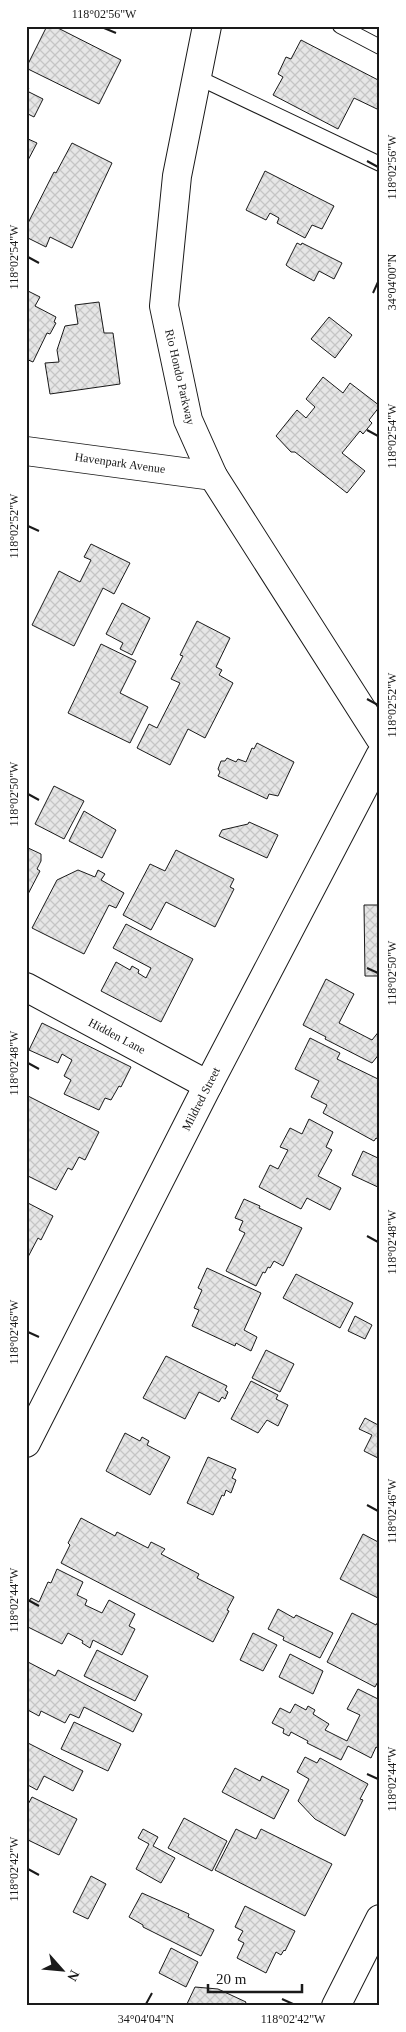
<svg xmlns="http://www.w3.org/2000/svg" width="406" height="2032" font-family="Georgia,serif">
  <defs>
    <pattern id="building-cross-hatch" width="8" height="8" patternUnits="userSpaceOnUse" patternTransform="scale(1.25)"><rect width="8" height="8" fill="#e6e6e6"/><path d="M0 0l8 8M0 8l8-8" fill="none" stroke="#c5c5c5"/></pattern>
  </defs>
  <rect width="100%" height="100%" fill="#fff"/>
  <!-- building -->
  <g fill="url(#building-cross-hatch)" stroke="#1a1a1a">
    <polygon points="47,26 54,26 121,60 99,104 26,68"/>
    <polygon points="301,40 380,81 380,105 377,109 354,98 338,129 273,95 283,77 278,74 286,57 291,59"/>
    <polygon points="26,86 29,88 27,91 43,99 34,117 26,113"/>
    <polygon points="26,138 37,143 26,164"/>
    <polygon points="72,143 112,163 72,248 50,237 46,247 26,237 26,227 54,172 56,173"/>
    <polygon points="265,171 334,206 322,229 312,225 305,238 277,223 279,218 270,213 266,220 246,210"/>
    <polygon points="297,243 301,245 302,243 342,263 334,279 319,271 314,281 290,268 286,265"/>
    <polygon points="26,290 40,297 35,306 56,317 54,322 56,323 50,334 47,333 33,362 26,359"/>
    <polygon points="99,302 104,333 113,333 120,384 50,394 45,363 59,362 57,350 65,326 78,324 75,305"/>
    <polygon points="329,317 352,335 335,358 311,339"/>
    <polygon points="323,377 343,393 350,383 380,406 369,420 372,423 363,434 360,431 342,453 365,471 347,493 295,452 291,452 276,436 297,410 306,418 315,407 306,399"/>
    <polygon points="91,544 130,563 114,594 103,588 74,646 32,625 59,571 80,582 91,560 84,557"/>
    <polygon points="122,603 150,618 132,655 120,649 123,643 106,634"/>
    <polygon points="197,621 230,638 216,667 222,670 219,675 233,683 205,738 188,729 170,765 137,748 149,724 157,728 180,683 171,679 183,656 180,655"/>
    <polygon points="101,644 136,661 120,693 148,707 130,743 68,713"/>
    <polygon points="257,743 294,762 278,796 269,794 267,799 218,776 220,772 218,769 221,761 225,761 227,758 236,762 238,759 246,762 252,748 254,749"/>
    <polygon points="54,786 84,801 64,839 35,824"/>
    <polygon points="84,811 116,830 102,858 69,841"/>
    <polygon points="249,822 278,835 267,858 219,836 222,830 248,824"/>
    <polygon points="26,847 41,854 41,861 37,869 40,871 26,898"/>
    <polygon points="176,850 234,879 230,887 234,889 215,927 166,902 151,930 123,915 150,864 165,871"/>
    <polygon points="78,870 95,877 98,870 105,874 101,880 124,893 116,908 109,905 84,954 32,928 57,880"/>
    <polygon points="364,905 380,905 380,976 365,976"/>
    <polygon points="126,924 193,959 161,1022 101,991 116,962 130,970 132,966 139,970 138,973 146,978 151,968 113,948"/>
    <polygon points="326,979 354,994 339,1023 372,1040 380,1030 380,1053 372,1063 325,1039 326,1037 303,1025"/>
    <polygon points="42,1023 131,1067 121,1087 119,1086 111,1100 105,1098 99,1110 64,1094 71,1080 64,1076 72,1060 62,1054 58,1063 29,1050"/>
    <polygon points="310,1038 340,1053 337,1059 380,1080 380,1140 376,1138 374,1141 323,1113 327,1105 311,1097 319,1081 295,1069"/>
    <polygon points="26,1095 99,1132 85,1160 79,1157 72,1170 68,1168 56,1190 26,1175"/>
    <polygon points="309,1119 333,1132 326,1147 332,1150 318,1176 341,1188 330,1210 307,1198 301,1209 259,1187 270,1165 278,1169 288,1150 280,1147 290,1128 302,1134"/>
    <polygon points="363,1151 380,1159 380,1188 352,1175"/>
    <polygon points="244,1199 260,1206 259,1208 302,1228 283,1266 274,1261 270,1268 268,1267 265,1273 263,1272 256,1286 226,1271 245,1233 239,1230 243,1221 235,1218"/>
    <polygon points="26,1202 53,1216 41,1240 38,1238 28,1257 26,1257"/>
    <polygon points="207,1268 261,1293 244,1330 257,1337 251,1351 236,1343 235,1346 192,1326 199,1310 194,1308 202,1290 198,1288"/>
    <polygon points="296,1274 353,1303 340,1328 283,1298"/>
    <polygon points="355,1316 372,1325 365,1339 348,1331"/>
    <polygon points="266,1350 294,1364 280,1392 252,1378"/>
    <polygon points="166,1356 227,1386 225,1390 228,1392 225,1399 222,1397 219,1402 199,1392 185,1419 143,1398"/>
    <polygon points="251,1381 278,1395 276,1399 288,1405 278,1426 267,1420 258,1433 231,1419"/>
    <polygon points="365,1418 380,1426 380,1459 364,1451 372,1435 359,1429"/>
    <polygon points="125,1433 140,1441 142,1437 149,1441 147,1445 170,1457 150,1495 106,1471"/>
    <polygon points="208,1457 236,1469 232,1478 236,1480 231,1493 226,1490 224,1496 222,1495 213,1515 187,1503"/>
    <polygon points="81,1518 115,1536 117,1532 148,1548 151,1542 165,1549 161,1554 199,1574 197,1578 234,1597 227,1610 229,1611 213,1642 61,1563 70,1545 68,1543"/>
    <polygon points="363,1534 380,1543 380,1599 340,1579"/>
    <polygon points="57,1569 83,1582 77,1595 87,1600 85,1605 102,1613 109,1600 135,1614 129,1626 135,1629 122,1655 93,1640 90,1648 82,1643 83,1641 68,1633 62,1644 26,1626 26,1606 31,1598 39,1602 48,1582 51,1583"/>
    <polygon points="278,1609 294,1618 296,1615 333,1633 320,1658 283,1640 284,1637 268,1629"/>
    <polygon points="352,1613 376,1625 380,1618 380,1678 375,1687 327,1662"/>
    <polygon points="253,1633 277,1645 263,1671 240,1660"/>
    <polygon points="97,1650 148,1676 135,1701 84,1676"/>
    <polygon points="290,1654 323,1671 313,1694 279,1677"/>
    <polygon points="26,1661 55,1676 58,1670 142,1714 133,1732 84,1707 79,1718 70,1714 65,1723 41,1711 39,1716 26,1709"/>
    <polygon points="358,1689 380,1700 380,1749 376,1747 371,1758 348,1746 341,1760 307,1743 308,1741 291,1732 289,1736 283,1733 284,1729 272,1723 280,1708 290,1713 295,1704 306,1710 308,1706 315,1710 313,1714 329,1724 325,1730 347,1741 360,1715 347,1709"/>
    <polygon points="74,1722 121,1744 108,1771 61,1749"/>
    <polygon points="26,1742 83,1771 73,1791 44,1776 37,1790 26,1784"/>
    <polygon points="305,1757 317,1763 320,1758 368,1784 360,1799 363,1800 345,1836 315,1819 298,1801 309,1779 297,1772"/>
    <polygon points="235,1768 260,1781 262,1776 289,1790 274,1819 222,1792"/>
    <polygon points="32,1797 77,1819 59,1855 26,1839 26,1808"/>
    <polygon points="184,1818 227,1841 212,1871 168,1848"/>
    <polygon points="143,1829 158,1837 153,1846 175,1858 161,1883 136,1869 149,1844 138,1838"/>
    <polygon points="236,1829 256,1839 261,1829 332,1864 305,1916 215,1870"/>
    <polygon points="91,1876 106,1884 88,1919 73,1912"/>
    <polygon points="142,1893 189,1914 188,1917 214,1930 201,1956 143,1927 143,1925 129,1917"/>
    <polygon points="245,1906 295,1931 285,1951 284,1950 281,1955 276,1952 266,1973 237,1958 244,1943 238,1940 243,1931 235,1927"/>
    <polygon points="171,1948 198,1962 186,1987 159,1973"/>
    <polygon points="195,1987 218,1989 246,2002 245,2004 248,2006 186,2006"/>
  </g>
  <g fill="none" stroke-linecap="round" stroke-linejoin="round">
    <defs>
      <g id="lane">
        <polyline points="340,26 380,47"/>
        <polyline points="197,77 380,164"/>
      </g>
      <g id="street">
        <polyline points="26,451 213,476"/>
        <polyline points="26,987 208,1085"/>
        <polyline points="26,1443 208,1085 380,756"/>
        <polyline points="336,2006 380,1919"/>
      </g>
      <polyline id="secondary" points="207,26 177,176 164,306 188,420 213,476 380,738"/>
    </defs>
    <!-- lane casing -->
    <use href="#lane" stroke="#1a1a1a" stroke-width="16"/>
    <!-- street casing -->
    <use href="#street" stroke="#1a1a1a" stroke-width="30"/>
    <!-- secondary casing -->
    <use href="#secondary" stroke="#1a1a1a" stroke-width="30"/>
    <!-- lane -->
    <use href="#lane" stroke="#fff" stroke-width="14"/>
    <!-- street -->
    <use href="#street" stroke="#fff" stroke-width="28"/>
    <!-- secondary -->
    <use href="#secondary" stroke="#fff" stroke-width="28"/>
  </g>
  <!-- ticks -->
  <path fill="none" stroke="#1a1a1a" stroke-width="2" d="M104,28L116,33M367,161L378,167M28,257L39,263M373,293L378,282M367,430L378,436M28,526L39,531M367,699L378,705M28,794L39,800M367,968L378,973M28,1063L39,1069M367,1236L378,1242M28,1332L39,1337M367,1505L378,1511M28,1600L39,1606M367,1774L378,1779M28,1869L39,1875M282,1999L293,2004M146,2004L152,1993"/>
  <g text-anchor="middle" dominant-baseline="central" stroke-width="4" stroke-linejoin="round" paint-order="stroke">
    <!-- street labels -->
    <g font-size="12" fill="#1a1a1a" stroke="#fff">
      <text transform="translate(180 377) rotate(77)">Rio Hondo Parkway</text>
      <text transform="translate(120 463) rotate(8)">Havenpark Avenue</text>
      <text transform="translate(117 1036) rotate(28)">Hidden Lane</text>
      <text transform="translate(201 1099) rotate(-63)">Mildred Street</text>
    </g>
  </g>
  <!-- border -->
  <rect width="406" height="2032" fill="none" stroke="#ffffff" stroke-width="55"/>
  <!-- north arrow -->
  <g transform="translate(62 1970) rotate(117)" stroke="#ffffff" stroke-width="4" paint-order="stroke">
  <path d="M0-4L9 19L0 12L-9 19Z" fill="#1a1a1a"/>
  <text y="-8" font-size="14" font-weight="bold" text-anchor="middle" fill="#1a1a1a">N</text>
  </g>
  <!-- scale -->
  <path d="M208 1984v8h94v-8" fill="none" stroke="#1a1a1a" stroke-width="2.5"/>
  <text x="216" y="1984" font-size="15" fill="#1a1a1a" stroke="#ffffff" stroke-width="4" paint-order="stroke">20 m</text>
  <rect x="28" y="28" width="350" height="1976" fill="none" stroke="#1a1a1a" stroke-width="2"/>
  <g font-size="12" text-anchor="middle" fill="#1a1a1a">
    <text x="104" y="18">118°02'56"W</text>
    <text transform="translate(392 167) rotate(-90)" y="4">118°02'56"W</text>
    <text transform="translate(14 257) rotate(-90)" y="4">118°02'54"W</text>
    <text transform="translate(392 282) rotate(-90)" y="4">34°04'00"N</text>
    <text transform="translate(392 436) rotate(-90)" y="4">118°02'54"W</text>
    <text transform="translate(14 526) rotate(-90)" y="4">118°02'52"W</text>
    <text transform="translate(392 705) rotate(-90)" y="4">118°02'52"W</text>
    <text transform="translate(14 794) rotate(-90)" y="4">118°02'50"W</text>
    <text transform="translate(392 973) rotate(-90)" y="4">118°02'50"W</text>
    <text transform="translate(14 1063) rotate(-90)" y="4">118°02'48"W</text>
    <text transform="translate(392 1242) rotate(-90)" y="4">118°02'48"W</text>
    <text transform="translate(14 1332) rotate(-90)" y="4">118°02'46"W</text>
    <text transform="translate(392 1511) rotate(-90)" y="4">118°02'46"W</text>
    <text transform="translate(14 1600) rotate(-90)" y="4">118°02'44"W</text>
    <text transform="translate(392 1779) rotate(-90)" y="4">118°02'44"W</text>
    <text transform="translate(14 1869) rotate(-90)" y="4">118°02'42"W</text>
    <text x="146" y="2023">34°04'04"N</text>
    <text x="293" y="2023">118°02'42"W</text>
  </g>
</svg>
